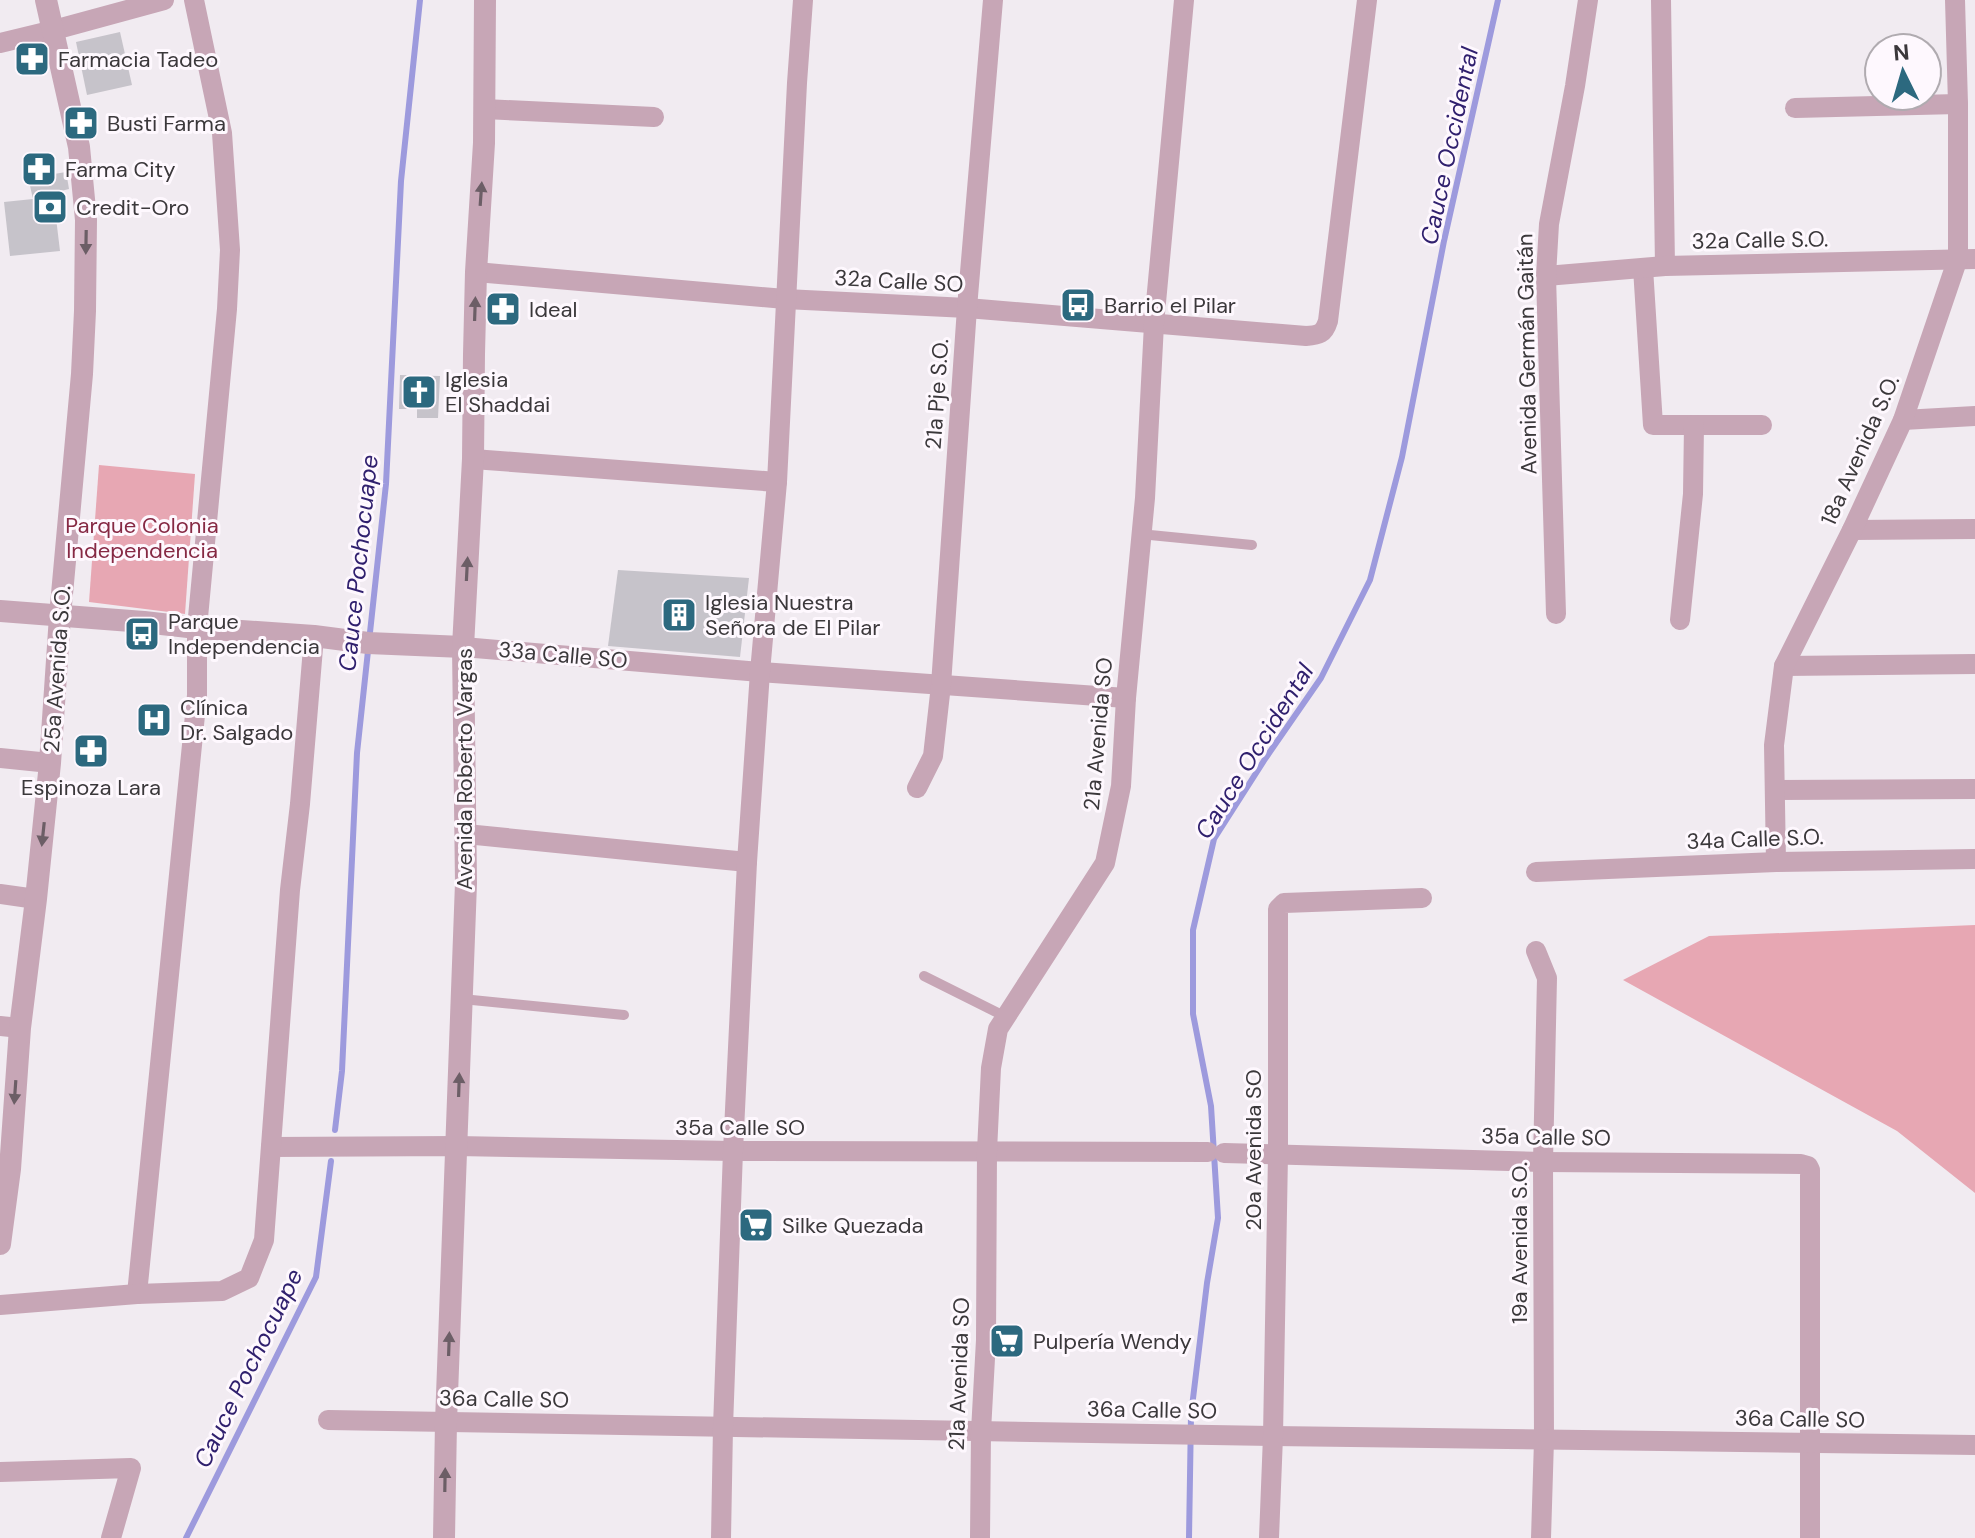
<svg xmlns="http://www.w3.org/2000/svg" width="1975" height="1538" font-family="'DM Sans',sans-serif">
  <rect width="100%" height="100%" fill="#f1ebf1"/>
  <!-- green -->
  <g fill="#e7a7b3">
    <polygon points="99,465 195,474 185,614 89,602"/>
    <polygon points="1975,925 1975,1193 1897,1131 1623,980 1709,936"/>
  </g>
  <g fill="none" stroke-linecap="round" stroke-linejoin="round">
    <!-- stream -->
    <g stroke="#9d9add" stroke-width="6">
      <polyline points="335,1130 342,1071 357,753 386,484 401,181 420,0"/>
      <polyline points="186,1538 316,1277 331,1161"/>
      <polyline points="1189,1538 1191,1415 1207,1283 1218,1218 1211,1106 1193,1014 1193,930 1214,839 1265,759 1321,678 1370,580 1402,457 1444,241 1498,0"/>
    </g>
  </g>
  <!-- building -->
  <g fill="#c6c3ca">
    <polygon points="120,32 132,85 87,95 76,42"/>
    <polygon points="37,47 43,69 29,73 22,51"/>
    <polygon points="50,158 54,174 66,172 68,183 69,189 53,193 60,251 10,256 4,202 33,199 25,164"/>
    <polygon points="400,375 440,376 438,418 417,418 417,409 399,409"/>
    <polygon points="618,570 749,578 740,657 608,646"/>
  </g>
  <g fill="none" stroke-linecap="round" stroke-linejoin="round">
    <!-- service -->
    <g stroke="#c7a6b6" stroke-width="10">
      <polyline points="1140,534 1252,545"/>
      <polyline points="924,976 1006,1017"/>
      <polyline points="462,999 624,1015"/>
    </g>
    <!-- minor -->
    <g stroke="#c7a6b6" stroke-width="20">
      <polyline points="1661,0 1665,266"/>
      <polyline points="0,43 54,30 164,0"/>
      <polyline points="1795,108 1958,104"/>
      <polyline points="484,109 654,117"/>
      <polyline points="1643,268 1653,425 1762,425"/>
      <path d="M476,272L785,299L967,308L1306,336C1319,335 1324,334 1328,321L1367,0"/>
      <polyline points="1546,276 1665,266 1975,259"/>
      <polyline points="1903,420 1975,416"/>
      <polyline points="473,459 777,482"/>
      <polyline points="1852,530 1975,529"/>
      <polyline points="1556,614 1546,276 1549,224 1575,86 1588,0"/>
      <polyline points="1680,620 1693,494 1694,425"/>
      <polyline points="463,647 760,672 1126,698"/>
      <polyline points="1784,666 1975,664"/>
      <polyline points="0,758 50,763"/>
      <polyline points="917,788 933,756 941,685 967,308 993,0"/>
      <polyline points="1775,790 1975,789"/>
      <polyline points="466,834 747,862"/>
      <polyline points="1776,862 1774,745 1784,666 1852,530 1903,420 1958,258 1958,104 1955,0"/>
      <polyline points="1536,872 1776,862 1975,859"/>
      <polyline points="0,894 36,899"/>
      <polyline points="1536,951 1547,978 1543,1162 1544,1440 1541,1538"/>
      <polyline points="0,1026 20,1028"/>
      <polyline points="271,1147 457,1146 733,1151 1208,1152"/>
      <polyline points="1224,1153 1543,1162 1801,1164 1808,1166 1810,1170 1810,1538"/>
      <polyline points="137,1294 197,695 197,628 227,309 230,250 222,133 194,0"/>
      <polyline points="0,1305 137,1294 222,1291 249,1278 264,1240 290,890 300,804 314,636"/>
      <polyline points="328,1420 1273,1436 1975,1445"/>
      <polyline points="0,1472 131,1468 111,1538"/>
      <polyline points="721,1538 723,1427 733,1151 747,862 760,672 777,482 797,83 803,0"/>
      <polyline points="980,1538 981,1431 986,1340 987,1151 991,1068 998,1029 1105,863 1121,786 1126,698 1145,498 1154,324 1184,0"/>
      <polyline points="1269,1538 1273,1436 1278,1154 1278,909 1284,903 1422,898"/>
    </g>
    <!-- tertiary -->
    <g stroke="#c7a6b6" stroke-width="22">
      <polyline points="0,611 144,622 197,628 314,636 368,643 463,647"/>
      <polyline points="0,1244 10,1169 20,1028 36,899 50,763 60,616 82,374 85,311 86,220 79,147 46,0"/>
      <polyline points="444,1538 446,1422 466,883 463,647 473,459 474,354 476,272 484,143 485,0"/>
    </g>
  </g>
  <!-- one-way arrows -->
  <defs><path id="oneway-solid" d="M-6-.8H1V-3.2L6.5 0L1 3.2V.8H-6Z" transform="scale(2)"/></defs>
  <g fill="#6c5e66">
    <use href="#oneway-solid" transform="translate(481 194) rotate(-86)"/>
    <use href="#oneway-solid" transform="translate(86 242) rotate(91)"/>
    <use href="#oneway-solid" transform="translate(475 309) rotate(-88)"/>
    <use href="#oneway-solid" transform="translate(467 569) rotate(-87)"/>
    <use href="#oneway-solid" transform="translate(43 834) rotate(96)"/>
    <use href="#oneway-solid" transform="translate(459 1085) rotate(-88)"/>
    <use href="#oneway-solid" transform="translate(15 1092) rotate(94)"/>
    <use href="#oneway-solid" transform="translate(449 1344) rotate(-88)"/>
    <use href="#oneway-solid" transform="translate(445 1480) rotate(-89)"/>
  </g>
  <!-- icons -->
  <defs>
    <symbol id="pharmacy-square" viewBox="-11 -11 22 22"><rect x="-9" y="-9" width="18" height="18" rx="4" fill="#2c697f" stroke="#fef8fe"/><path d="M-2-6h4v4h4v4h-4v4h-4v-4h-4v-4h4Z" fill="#fff"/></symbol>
    <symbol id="bank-square" viewBox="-11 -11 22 22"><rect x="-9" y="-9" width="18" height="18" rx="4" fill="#2c697f" stroke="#fef8fe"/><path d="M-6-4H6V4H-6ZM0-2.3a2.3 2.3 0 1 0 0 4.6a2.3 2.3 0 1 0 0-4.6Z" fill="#fff"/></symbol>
    <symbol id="bus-square" viewBox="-11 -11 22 22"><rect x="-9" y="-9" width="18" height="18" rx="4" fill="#2c697f" stroke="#fef8fe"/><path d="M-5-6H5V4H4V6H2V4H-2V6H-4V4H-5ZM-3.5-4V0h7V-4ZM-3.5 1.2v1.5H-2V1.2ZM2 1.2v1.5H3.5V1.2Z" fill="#fff"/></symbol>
    <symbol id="church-square" viewBox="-11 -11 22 22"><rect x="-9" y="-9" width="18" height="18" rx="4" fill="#2c697f" stroke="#fef8fe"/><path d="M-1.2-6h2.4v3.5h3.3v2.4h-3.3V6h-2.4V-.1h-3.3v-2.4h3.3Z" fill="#fff"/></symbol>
    <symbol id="building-square" viewBox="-11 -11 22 22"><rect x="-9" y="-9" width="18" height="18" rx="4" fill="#2c697f" stroke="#fef8fe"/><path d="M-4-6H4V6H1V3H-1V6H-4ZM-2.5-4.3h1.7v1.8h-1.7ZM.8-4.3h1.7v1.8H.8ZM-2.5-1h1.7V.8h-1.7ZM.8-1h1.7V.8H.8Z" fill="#fff"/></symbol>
    <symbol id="hospital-square" viewBox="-11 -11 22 22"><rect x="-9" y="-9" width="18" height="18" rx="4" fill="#2c697f" stroke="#fef8fe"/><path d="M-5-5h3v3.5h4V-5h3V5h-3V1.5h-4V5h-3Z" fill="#fff"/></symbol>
    <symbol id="supermarket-square" viewBox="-11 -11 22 22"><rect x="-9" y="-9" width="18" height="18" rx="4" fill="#2c697f" stroke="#fef8fe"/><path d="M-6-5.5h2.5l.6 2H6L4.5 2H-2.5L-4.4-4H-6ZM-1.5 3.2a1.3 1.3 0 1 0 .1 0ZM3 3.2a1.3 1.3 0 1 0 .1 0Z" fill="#fff"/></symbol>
  </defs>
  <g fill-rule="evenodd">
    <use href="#pharmacy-square" x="12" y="39" width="40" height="40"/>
    <use href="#pharmacy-square" x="61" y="103" width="40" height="40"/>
    <use href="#pharmacy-square" x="19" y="149" width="40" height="40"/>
    <use href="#bank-square" x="30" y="187" width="40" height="40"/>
    <use href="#bus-square" x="1058" y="285" width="40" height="40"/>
    <use href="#pharmacy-square" x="483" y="289" width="40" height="40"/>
    <use href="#church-square" x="399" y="372" width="40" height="40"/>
    <use href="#building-square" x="659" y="595" width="40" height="40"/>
    <use href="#bus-square" x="122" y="614" width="40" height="40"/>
    <use href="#hospital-square" x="134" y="700" width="40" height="40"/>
    <use href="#pharmacy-square" x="71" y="731" width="40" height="40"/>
    <use href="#supermarket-square" x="736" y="1205" width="40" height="40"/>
    <use href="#supermarket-square" x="987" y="1321" width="40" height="40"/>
  </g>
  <g text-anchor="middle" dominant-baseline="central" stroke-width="6" stroke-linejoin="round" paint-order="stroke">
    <!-- poi labels -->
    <g font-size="22" fill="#3b383b" stroke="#fef8fe" text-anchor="start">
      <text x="58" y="59">Farmacia Tadeo</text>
      <text x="107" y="123">Busti Farma</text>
      <text x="65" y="169">Farma City</text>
      <text x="76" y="207">Credit-Oro</text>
      <text x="1104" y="305">Barrio el Pilar</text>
      <text x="529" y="309">Ideal</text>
      <text x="445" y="379">Iglesia<tspan x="445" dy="25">El Shaddai</tspan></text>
      <text x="705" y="602">Iglesia Nuestra<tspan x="705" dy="25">Señora de El Pilar</tspan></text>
      <text x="168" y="621">Parque<tspan x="168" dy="25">Independencia</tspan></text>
      <text x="180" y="707">Clínica<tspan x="180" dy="25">Dr. Salgado</tspan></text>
      <text x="91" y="787" text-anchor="middle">Espinoza Lara</text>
      <text x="782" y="1225">Silke Quezada</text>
      <text x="1033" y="1341">Pulpería Wendy</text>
    </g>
    <!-- street labels -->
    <g font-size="22" fill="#3b383b" stroke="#fef8fe">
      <text transform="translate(1760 240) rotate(-1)">32a Calle S.O.</text>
      <text transform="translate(899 281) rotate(3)">32a Calle SO</text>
      <text transform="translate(1527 354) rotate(-91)">Avenida Germán Gaitán</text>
      <text transform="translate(937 394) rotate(-86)">21a Pje S.O.</text>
      <text transform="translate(1860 450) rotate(-66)">18a Avenida S.O.</text>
      <text transform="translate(563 655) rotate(5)">33a Calle SO</text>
      <text transform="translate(57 669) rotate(-86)">25a Avenida S.O.</text>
      <text transform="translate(1098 734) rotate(-85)">21a Avenida SO</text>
      <text transform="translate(464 769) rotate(-90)">Avenida Roberto Vargas</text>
      <text transform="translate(1755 839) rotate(-2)">34a Calle S.O.</text>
      <text x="740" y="1127">35a Calle SO</text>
      <text transform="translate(1546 1137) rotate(1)">35a Calle SO</text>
      <text transform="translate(1253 1150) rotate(-90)">20a Avenida SO</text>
      <text transform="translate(1519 1243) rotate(-90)">19a Avenida S.O.</text>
      <text transform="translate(959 1374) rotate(-88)">21a Avenida SO</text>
      <text transform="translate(504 1399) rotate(1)">36a Calle SO</text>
      <text transform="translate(1152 1410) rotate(1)">36a Calle SO</text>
      <text transform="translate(1800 1419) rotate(1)">36a Calle SO</text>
    </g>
    <!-- park labels -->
    <g font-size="22" fill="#862944" stroke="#fef8fe">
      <text x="142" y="525">Parque Colonia<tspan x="142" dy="25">Independencia</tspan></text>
    </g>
    <!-- water labels -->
    <g font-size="24" font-style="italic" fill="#30206e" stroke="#fef8fe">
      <text transform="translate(1449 146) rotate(-78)">Cauce Occidental</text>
      <text transform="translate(358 563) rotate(-84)">Cauce Pochocuape</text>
      <text transform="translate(1254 751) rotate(-58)">Cauce Occidental</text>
      <text transform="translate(248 1368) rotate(-64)">Cauce Pochocuape</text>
    </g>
  </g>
  <!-- north arrow -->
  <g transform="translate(1903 72) rotate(355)"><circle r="38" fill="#fef8fe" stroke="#b0abb0" stroke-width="2"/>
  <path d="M0-6L14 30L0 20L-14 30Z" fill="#2c697f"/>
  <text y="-12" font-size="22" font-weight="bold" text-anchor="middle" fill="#3b383b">N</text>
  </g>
</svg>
